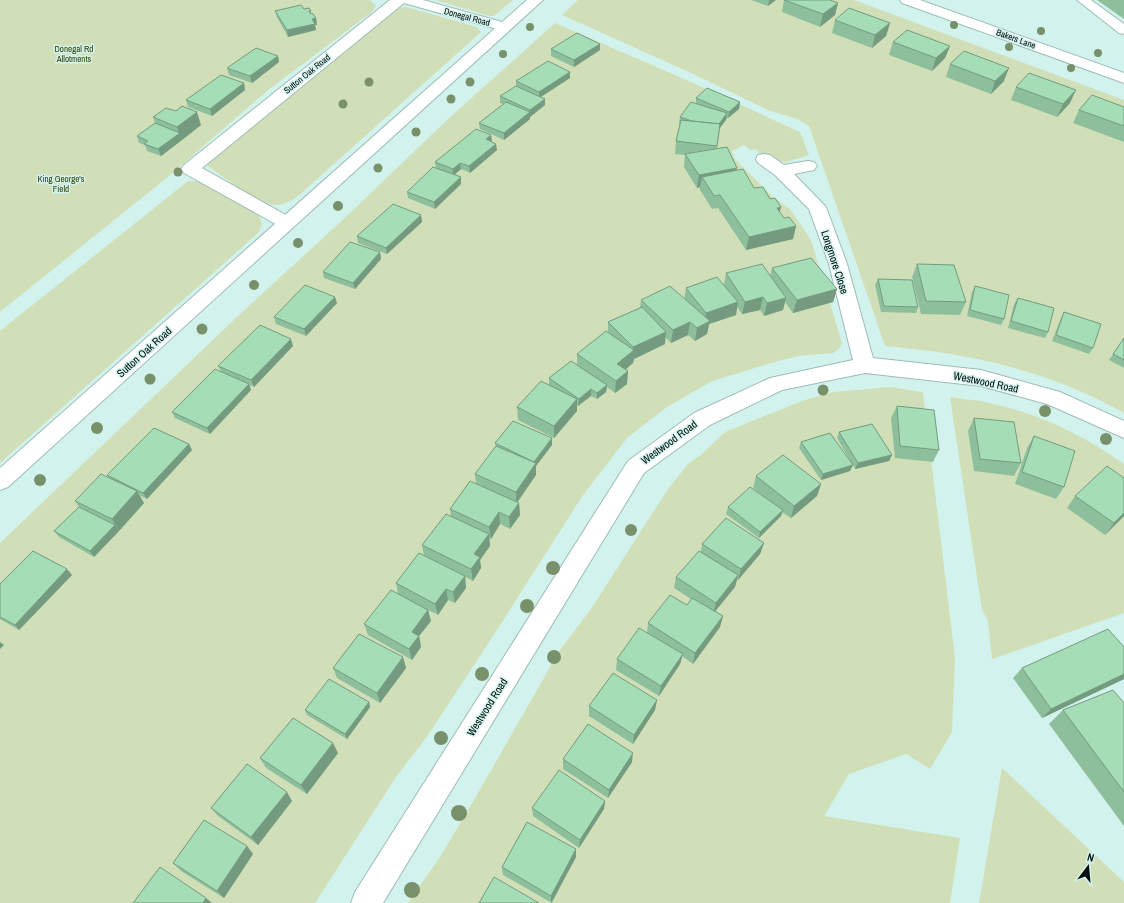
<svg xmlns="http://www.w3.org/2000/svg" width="1124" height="903" font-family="'Archivo Narrow',sans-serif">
  <rect width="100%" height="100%" fill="#d2f2ed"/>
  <!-- green -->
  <g fill="#d1dfb8">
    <polygon points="0,0 370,0 376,6 373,11 267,91 169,176 0,312"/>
    <polygon points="436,0 513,0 494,16 489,16"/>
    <path d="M578,0H854L1124,100V413C1076,385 1021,367 966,357C940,351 912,349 885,346L809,126L797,119L768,110L689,72L562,15Z"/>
    <path d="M406,7L477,27L481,32L297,197C291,201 283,205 276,205C259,205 223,176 208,166L205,162L389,14L398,8Z"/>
    <polygon points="555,23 684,79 800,132 809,155 786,162 764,159 756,149 750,150 744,145 732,151 734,158 773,197 790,209 811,240 842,343 839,349 833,353 798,356 771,363 712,381 667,407 627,438 583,495 486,647 426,738 396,777 315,903 0,903 0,543 237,317 349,214 447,120"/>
    <polygon points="188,181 205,182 259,215 262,225 258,233 0,463 0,331"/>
    <polygon points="891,387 923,392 955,658 952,732 930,769 906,754 849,774 824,816 960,838 950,903 408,903 440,857 474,800 560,650 591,609 668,489 688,464 702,454 725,432 802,401 833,392"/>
    <path d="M950,397C963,399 977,400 990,403C1040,414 1083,435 1124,464V613L992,659L988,621L982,610Z"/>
    <polygon points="1002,768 1124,882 1124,903 979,903"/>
  </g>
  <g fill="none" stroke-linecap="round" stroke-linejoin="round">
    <defs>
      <polygon id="service" points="1077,0 1091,0 1124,24 1124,34 1119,33"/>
      <g id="minor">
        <polygon points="390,0 423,0 509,24 511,27 509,30 504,31 404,3 202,168 293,219 296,223 293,227 287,229 281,227 184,173 181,169 184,165"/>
        <polygon points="764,154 770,155 784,165 808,161 814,162 817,166 814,170 794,174 826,207 847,264 873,358 981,370 1060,392 1124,421 1124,438 1047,404 981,386 865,373 782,390 710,425 644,473 383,903 351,903 355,892 628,461 694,413 770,378 853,360 829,264 809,209 775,175 758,163 756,159 758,155"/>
      </g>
      <polygon id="tertiary" points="900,0 920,0 1124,73 1124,83 902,3"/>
      <polygon id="secondary" points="527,0 543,0 8,487 0,490 0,468"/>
    </defs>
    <!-- service casing -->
    <use href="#service" stroke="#9dbcb7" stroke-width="2"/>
    <!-- minor casing -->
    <use href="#minor" stroke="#9dbcb7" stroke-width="2"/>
    <!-- tertiary casing -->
    <use href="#tertiary" stroke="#9dbcb7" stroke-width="2"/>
    <!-- secondary casing -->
    <use href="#secondary" stroke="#9dbcb7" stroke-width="2"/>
    <!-- service -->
    <use href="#service" fill="#fff" fill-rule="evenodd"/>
    <!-- minor -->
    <use href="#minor" fill="#fff" fill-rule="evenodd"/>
    <!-- tertiary -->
    <use href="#tertiary" fill="#fff" fill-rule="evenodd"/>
    <!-- secondary -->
    <use href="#secondary" fill="#fff" fill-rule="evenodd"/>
  </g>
  <!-- trees -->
  <g fill="#79916b">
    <circle cx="954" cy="25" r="4"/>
    <circle cx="530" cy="27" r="4"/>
    <circle cx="1041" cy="31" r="4"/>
    <circle cx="1009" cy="47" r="4"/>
    <circle cx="1098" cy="53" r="4"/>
    <circle cx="503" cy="54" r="4"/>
    <circle cx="1071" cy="68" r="4"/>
    <circle cx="369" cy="82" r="4.5"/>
    <circle cx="470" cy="82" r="4.5"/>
    <circle cx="451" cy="99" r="4.5"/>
    <circle cx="343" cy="104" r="4.5"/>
    <circle cx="416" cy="132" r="4.5"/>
    <circle cx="378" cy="168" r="4.5"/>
    <circle cx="178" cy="172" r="4.5"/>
    <circle cx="338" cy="206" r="5"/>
    <circle cx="298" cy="243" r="5"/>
    <circle cx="254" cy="285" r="5"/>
    <circle cx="202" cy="329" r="5.5"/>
    <circle cx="150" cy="379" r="5.5"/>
    <circle cx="823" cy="390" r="5.5"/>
    <circle cx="1045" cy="411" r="6"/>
    <circle cx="97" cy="428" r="6"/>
    <circle cx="1106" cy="439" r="6"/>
    <circle cx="40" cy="480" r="6"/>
    <circle cx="631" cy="530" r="6"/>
    <circle cx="553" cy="568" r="7"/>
    <circle cx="527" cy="606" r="7"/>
    <circle cx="554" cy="657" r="7"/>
    <circle cx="482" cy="674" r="7"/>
    <circle cx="441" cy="738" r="7"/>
    <circle cx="459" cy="813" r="8"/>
    <circle cx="412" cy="890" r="8"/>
  </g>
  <!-- wall -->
  <g fill="#8ebf9d">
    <polygon points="751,0 776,0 768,6"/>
    <polygon points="784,0 838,3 835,15 820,27 782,12"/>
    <polygon points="1097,0 1124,0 1124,19"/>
    <polygon points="304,9 311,11 311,14 316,18 317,25 315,25 316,30 288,37 277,17 275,11"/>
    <polygon points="835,20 890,23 886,36 872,48 832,33"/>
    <polygon points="893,42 950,46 945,58 932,71 889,55"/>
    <polygon points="600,44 600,50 574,67 551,56 551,49"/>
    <polygon points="278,56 279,62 252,83 229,75 227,68"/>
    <polygon points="950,64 1004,81 991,94 946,77"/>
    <polygon points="570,72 570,78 541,97 545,105 530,117 530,119 504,140 480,129 479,123 503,104 500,103 500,96 516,86 516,81"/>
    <polygon points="244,83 245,90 212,116 188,107 186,100"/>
    <polygon points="1016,87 1070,103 1057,117 1011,100"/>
    <polygon points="696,98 740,102 739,109 728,118 727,118 726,120 720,128 717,149 737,168 736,170 754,188 770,199 784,218 796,226 793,239 746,250 718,208 712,209 700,190 700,187 697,188 684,167 685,155 675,154 676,141 680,124 679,124 680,117 696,103"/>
    <polygon points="1124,107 1124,142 1073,123 1079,110"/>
    <polygon points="153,117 201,125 161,156 147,151 145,145 139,143 137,136 155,123"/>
    <polygon points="491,135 492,142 497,150 470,173 461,169 454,175 461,184 435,209 408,198 407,192 436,168 435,162"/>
    <polygon points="421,215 422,222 387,254 358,243 357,236"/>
    <polygon points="380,252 381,259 355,289 324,278 323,272"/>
    <polygon points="917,264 966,302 960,315 921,314 912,277"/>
    <polygon points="772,268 837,289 833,302 793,313 785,302 783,310 764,316 760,310 742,314 737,307 736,315 709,324 707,334 695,341 688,335 671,343 665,337 665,344 634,359 633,363 625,369 628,371 627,384 615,393 607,387 606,392 597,399 591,396 578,406 577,405 577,411 554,438 518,420 517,407 549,385 549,378 577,365 577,354 608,332 608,322 640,308 641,300 684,299 686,288 724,285 726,273 770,276"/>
    <polygon points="878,279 918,307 916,313 881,312 875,285"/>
    <polygon points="975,286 1004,319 1001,325 967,316 972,292"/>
    <polygon points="1018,298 1048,332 1045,338 1008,328 1014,304"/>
    <polygon points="337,303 306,336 276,324 274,317"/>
    <polygon points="1064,312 1093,348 1089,354 1052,341 1061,318"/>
    <polygon points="1124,338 1124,368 1109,360"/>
    <polygon points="293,346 254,387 249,385 251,390 210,434 175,418 172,412 221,371 218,366"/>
    <polygon points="897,406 939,450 933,462 895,458 891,418"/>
    <polygon points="974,418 1021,463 1014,476 974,471 968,431"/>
    <polygon points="839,432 892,455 889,461 855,469 853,465 850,471 821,480 799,448 801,442 852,464 837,438"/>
    <polygon points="1034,436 1064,487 1056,499 1015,484 1027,448"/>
    <polygon points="552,438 552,445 536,466 536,475 517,503 519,503 520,515 510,529 500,524 491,539 489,538 490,546 480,560 481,568 473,581 465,577 466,588 455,603 448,600 438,615 428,610 431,621 419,636 421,647 412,660 368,635 364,624 398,594 396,583 424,556 422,545 451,516 450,509 476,484 475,474 496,447 495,443"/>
    <polygon points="189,444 192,450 147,499 139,495 144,503 119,531 94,557 59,537 54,531 79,507 75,501 109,478 107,475"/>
    <polygon points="756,476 821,484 817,496 791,518 782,512 781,516 759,538 726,514 728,507 762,495 753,488"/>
    <polygon points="1124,478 1124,516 1105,535 1067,508 1075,496"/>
    <polygon points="764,543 760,554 738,580 737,580 735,587 715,611 723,616 720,627 693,664 682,656 680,664 659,696 616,670 617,659 647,633 648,623 687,605 691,599 674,588 676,577 701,552 702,544"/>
    <polygon points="72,575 19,630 0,619 0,584"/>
    <polygon points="1124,647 1124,679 1042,718 1013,678 1022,668"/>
    <polygon points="403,657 406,668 380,703 337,678 333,668"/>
    <polygon points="657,700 655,710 633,744 589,716 589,706"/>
    <polygon points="369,702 370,707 347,739 307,715 305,710"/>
    <polygon points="1124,703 1124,826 1049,724 1063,710"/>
    <polygon points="338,753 307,794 266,768 260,758"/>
    <polygon points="563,759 632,762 608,798 563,769"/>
    <polygon points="292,801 258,845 218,816 211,808"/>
    <polygon points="605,801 604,809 579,848 533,816 532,808"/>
    <polygon points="247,846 253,854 224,898 181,871 173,863"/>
    <polygon points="576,849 576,857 552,903 503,875 502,867"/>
  </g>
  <!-- shaded-wall -->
  <g fill="#749b7f">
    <polygon points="769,0 776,0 768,6"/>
    <polygon points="838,3 835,15 820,27 823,14"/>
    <polygon points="316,18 317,25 315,25 316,30 288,37 287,30 312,19"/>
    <polygon points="890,23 886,36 872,48 875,35"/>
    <polygon points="600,44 600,50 574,67 574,60"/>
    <polygon points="950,46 945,58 932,71 936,58"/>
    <polygon points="278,56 279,62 252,83 250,76"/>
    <polygon points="1009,68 1004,81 991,94 995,81"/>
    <polygon points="570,72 570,78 539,98 539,92"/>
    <polygon points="244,83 245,90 212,116 210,109"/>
    <polygon points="1076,90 1070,103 1057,117 1063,104"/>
    <polygon points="545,99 545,105 530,117 530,110"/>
    <polygon points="740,102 739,109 728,118 729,112"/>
    <polygon points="197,112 201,125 182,140 177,127"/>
    <polygon points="530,112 530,119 504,140 504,133"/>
    <polygon points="727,113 726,120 715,134 716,128"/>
    <polygon points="180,133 182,140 161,156 158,149"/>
    <polygon points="491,135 492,142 486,139"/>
    <polygon points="496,144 497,150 470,173 469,166"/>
    <polygon points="460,163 461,169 453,176 453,169"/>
    <polygon points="737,168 735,181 702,177 700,187 697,188 699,175"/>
    <polygon points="461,177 461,184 435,209 434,202"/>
    <polygon points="781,207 778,220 777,208"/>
    <polygon points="421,215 422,222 387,254 386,248"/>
    <polygon points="796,226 793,239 746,250 749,237"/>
    <polygon points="380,252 381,259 355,289 353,283"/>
    <polygon points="837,289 833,302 793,313 797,300"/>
    <polygon points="335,297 337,303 306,336 304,329"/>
    <polygon points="763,297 760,310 742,314 745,302"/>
    <polygon points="786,298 783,310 764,316 767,303"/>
    <polygon points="738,302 736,315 709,324 707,334 695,341 697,328 704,324 706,313"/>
    <polygon points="690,322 688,335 671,343 673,330"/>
    <polygon points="666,332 665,344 634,359 633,363 617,377 617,364 632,352 633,347"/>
    <polygon points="291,339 293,346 254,387 251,380"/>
    <polygon points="628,371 627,384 615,393 616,381"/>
    <polygon points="249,384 251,390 210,434 207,428"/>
    <polygon points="607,385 606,392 597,399 597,393"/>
    <polygon points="591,389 591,396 578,406 579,399"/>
    <polygon points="577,399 577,411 554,438 554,426"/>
    <polygon points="552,438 552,445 536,466 536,475 516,504 516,492 534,466 534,462"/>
    <polygon points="189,444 192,450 147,499 143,493"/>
    <polygon points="892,455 889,461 855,469 858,463"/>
    <polygon points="853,465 850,471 821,480 823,474"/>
    <polygon points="821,484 817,496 791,518 794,506"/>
    <polygon points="137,491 144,503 119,531 112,519"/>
    <polygon points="519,503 520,515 510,529 509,517"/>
    <polygon points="783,510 781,516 759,538 760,532"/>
    <polygon points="499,512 500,524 491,539 489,527"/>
    <polygon points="1124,513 1124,516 1105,535 1114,523"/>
    <polygon points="115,525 119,531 94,557 90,551"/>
    <polygon points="489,534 490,546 480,560 481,568 473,581 471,569 474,554"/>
    <polygon points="764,543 760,554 738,580 741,569"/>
    <polygon points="67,569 72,575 19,630 15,625"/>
    <polygon points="738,575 735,587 713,614 716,603"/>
    <polygon points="465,576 466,588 455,603 453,592"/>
    <polygon points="446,589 448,600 438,615 435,604"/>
    <polygon points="428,610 431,621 419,636 421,647 412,660 409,649 412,632"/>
    <polygon points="723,616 720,627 693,664 695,653"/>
    <polygon points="0,642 4,645 0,649"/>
    <polygon points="683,654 680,664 659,696 661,686"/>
    <polygon points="403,657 406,668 380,703 377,693"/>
    <polygon points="1124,674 1124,679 1042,718 1051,709"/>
    <polygon points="657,700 655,710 633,744 634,735"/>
    <polygon points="369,702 370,707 347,739 345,734"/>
    <polygon points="333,743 338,753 307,794 301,785"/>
    <polygon points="633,753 632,762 608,798 609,790"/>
    <polygon points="287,792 292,801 258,845 251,837"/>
    <polygon points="605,801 604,809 579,848 580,840"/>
    <polygon points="247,846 253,854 224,898 217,891"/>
    <polygon points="576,849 576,857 551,903 551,896"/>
    <polygon points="206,898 212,903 203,903"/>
  </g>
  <!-- building -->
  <g fill="#a5deb6" stroke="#749b7f">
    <polygon points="784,0 830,0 838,3 823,14"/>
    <polygon points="301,5 304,9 309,8 311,11 309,11 310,13 313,14 316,18 312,19 315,24 287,30 275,11"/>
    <polygon points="849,8 890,23 875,35 835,20"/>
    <polygon points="907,30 950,46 936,58 893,42"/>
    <polygon points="577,33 600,44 574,60 551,49"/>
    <polygon points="256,48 278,56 250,76 227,68"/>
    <polygon points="964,51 1009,68 995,81 950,64"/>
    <polygon points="548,61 570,72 539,92 516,81"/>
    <polygon points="1029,73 1076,90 1063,104 1016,87"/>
    <polygon points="221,75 244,83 210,109 186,100"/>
    <polygon points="516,86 545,99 530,110 500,96"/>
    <polygon points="707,88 740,102 729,112 696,98"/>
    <polygon points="1092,95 1124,107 1124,126 1079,110"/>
    <polygon points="506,102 530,112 504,133 479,123"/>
    <polygon points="691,102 727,113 719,124 692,121 680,117"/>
    <polygon points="182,106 197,112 177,127 153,117 166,108 176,111"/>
    <polygon points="681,120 720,124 717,146 676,141"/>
    <polygon points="155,123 180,133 158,149 144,144 148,141 137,136"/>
    <polygon points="476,129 491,135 486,139 496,144 469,166 460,163 453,169 435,162"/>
    <polygon points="727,147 737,168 699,175 685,154"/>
    <polygon points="433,167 461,177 434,202 407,192"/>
    <polygon points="743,169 754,188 763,187 770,199 775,198 781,207 777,208 784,218 789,217 796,226 749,237 720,195 714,196 702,177"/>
    <polygon points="393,204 421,215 386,248 357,236"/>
    <polygon points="350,242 380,252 353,283 323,272"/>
    <polygon points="811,258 837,289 797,300 772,268"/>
    <polygon points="762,264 786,298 767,303 763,297 745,302 726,273"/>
    <polygon points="917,264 954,265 966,302 926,301"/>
    <polygon points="717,277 738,302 706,313 686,288"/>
    <polygon points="878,279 912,280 918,307 884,306"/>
    <polygon points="305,285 335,297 304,329 274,317"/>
    <polygon points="670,286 710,321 697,328 690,322 673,330 641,300"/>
    <polygon points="975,286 1009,295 1004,319 970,310"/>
    <polygon points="1018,298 1054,308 1048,332 1011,321"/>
    <polygon points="642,307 666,332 633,347 608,322"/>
    <polygon points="1064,312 1101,324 1093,348 1056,335"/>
    <polygon points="260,325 291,339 251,380 218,366"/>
    <polygon points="606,331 634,350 617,364 628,371 616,381 577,354"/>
    <polygon points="1124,338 1124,360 1113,354"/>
    <polygon points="571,361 607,385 597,393 591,389 579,399 549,378"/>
    <polygon points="215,369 249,384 207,428 172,412"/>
    <polygon points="541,381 577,399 554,426 517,407"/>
    <polygon points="897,406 934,410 939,450 900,446"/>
    <polygon points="974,418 1014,422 1021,463 980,459"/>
    <polygon points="513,421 552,438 534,462 495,443"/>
    <polygon points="872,424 892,455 858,463 839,432"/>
    <polygon points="154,428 189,444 143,493 107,475"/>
    <polygon points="830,433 853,465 823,474 801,442"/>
    <polygon points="1034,436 1075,451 1064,487 1022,472"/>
    <polygon points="496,446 536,463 516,492 475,474"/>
    <polygon points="783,455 821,484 794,506 756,476"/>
    <polygon points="1107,466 1124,478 1124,513 1114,523 1075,496"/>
    <polygon points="101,474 137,491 112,519 75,501"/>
    <polygon points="470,481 519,503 509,517 499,512 489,527 450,509"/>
    <polygon points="750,487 783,510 760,532 728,507"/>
    <polygon points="79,507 115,525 90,551 54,531"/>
    <polygon points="446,514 489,534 474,554 480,557 471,569 422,545"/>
    <polygon points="726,518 764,543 741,569 702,544"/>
    <polygon points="33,551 67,569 15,625 0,617 0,584"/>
    <polygon points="699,551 738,575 716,603 676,577"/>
    <polygon points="419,553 465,576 453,592 446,589 435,604 396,583"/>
    <polygon points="391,590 428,610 412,632 419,636 409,649 364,624"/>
    <polygon points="670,595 687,605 692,598 723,616 695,653 648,623"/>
    <polygon points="639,628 683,654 661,686 617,659"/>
    <polygon points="1108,629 1124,647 1124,674 1051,709 1022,668"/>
    <polygon points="359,634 403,657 377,693 333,668"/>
    <polygon points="613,673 657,700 634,735 589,706"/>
    <polygon points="329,679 369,702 345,734 305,710"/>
    <polygon points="1113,690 1124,703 1124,792 1063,710"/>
    <polygon points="293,718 333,743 301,785 260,758"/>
    <polygon points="588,724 633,753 609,790 563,759"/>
    <polygon points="247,764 287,792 251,837 211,808"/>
    <polygon points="559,770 605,801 580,840 532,808"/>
    <polygon points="204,820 247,846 217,891 173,863"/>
    <polygon points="527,822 576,849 551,896 502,867"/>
    <polygon points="160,867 206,898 203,903 133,903"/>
    <polygon points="494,877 539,903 479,903"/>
  </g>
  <g text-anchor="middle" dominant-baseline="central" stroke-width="3" stroke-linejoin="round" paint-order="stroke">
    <!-- far-street labels -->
    <g font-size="9" fill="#040f0d" stroke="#d2f2ed">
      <text transform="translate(467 17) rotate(15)">Donegal Road</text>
      <text transform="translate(1016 39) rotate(20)">Bakers Lane</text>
      <text transform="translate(307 74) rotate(-39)">Sutton Oak Road</text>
    </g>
    <!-- far-park labels -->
    <g font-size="9" fill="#314100" stroke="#d2f2ed">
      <text x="74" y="49">Donegal Rd<tspan x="74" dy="10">Allotments</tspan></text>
      <text x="61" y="179">King George's<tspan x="61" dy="10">Field</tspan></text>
    </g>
    <!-- street labels -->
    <g font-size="11" fill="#040f0d" stroke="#d2f2ed">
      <text transform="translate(835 262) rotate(72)">Longmore Close</text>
      <text transform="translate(144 352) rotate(-42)">Sutton Oak Road</text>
      <text transform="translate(986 382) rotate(12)">Westwood Road</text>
      <text transform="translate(669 442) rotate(-36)">Westwood Road</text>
      <text transform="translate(487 707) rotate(-58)">Westwood Road</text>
    </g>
  </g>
  <!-- north arrow -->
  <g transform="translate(1088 867) rotate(16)" stroke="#d2f2ed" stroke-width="3" paint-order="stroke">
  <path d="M0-3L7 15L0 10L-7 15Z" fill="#040f0d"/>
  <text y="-6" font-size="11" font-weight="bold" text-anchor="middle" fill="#040f0d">N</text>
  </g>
</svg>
